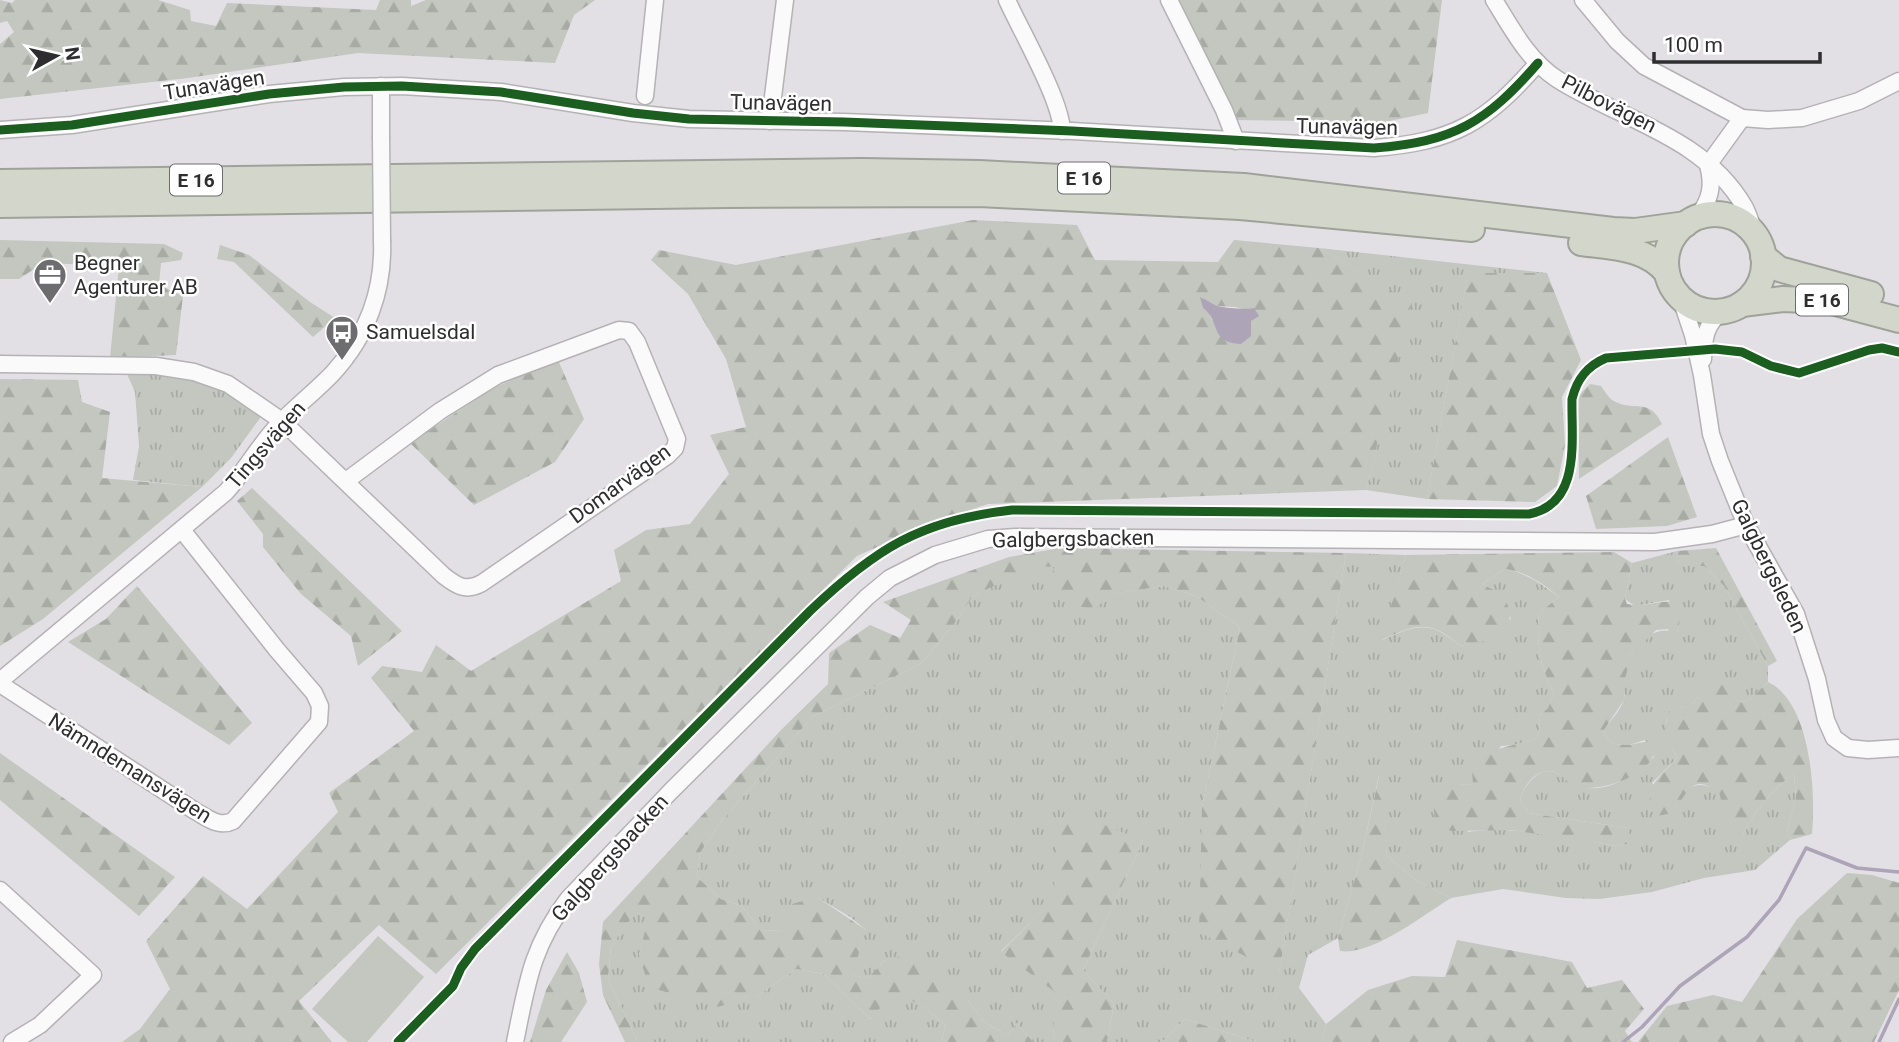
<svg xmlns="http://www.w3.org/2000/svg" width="1899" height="1042" font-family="Roboto,sans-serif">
  <defs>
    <pattern id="grass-tufts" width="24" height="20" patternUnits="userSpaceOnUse" patternTransform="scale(1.75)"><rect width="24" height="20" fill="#c3c7bf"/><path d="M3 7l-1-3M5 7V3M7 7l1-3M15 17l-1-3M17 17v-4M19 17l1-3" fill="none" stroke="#a8aba4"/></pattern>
    <pattern id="forest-firs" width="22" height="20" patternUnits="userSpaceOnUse" patternTransform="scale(1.75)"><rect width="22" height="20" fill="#c3c7bf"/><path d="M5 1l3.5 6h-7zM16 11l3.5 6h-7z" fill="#a8aba4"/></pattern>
  </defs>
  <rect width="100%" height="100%" fill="#e2e0e4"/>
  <!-- grass -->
  <g fill="url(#grass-tufts)">
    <polygon points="1319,248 1547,273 1468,274 1427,499 1366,490 1411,303"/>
    <polygon points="127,374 176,376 216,384 261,415 260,418 231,458 202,487 133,480 139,446 135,392"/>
    <path d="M1677,551L1679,566H1704L1724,586L1768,666V682L1747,702L1738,701L1713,676C1695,687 1703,694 1693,703C1685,710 1676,705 1666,714C1667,731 1669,743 1677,758L1652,783L1676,808C1679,801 1682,794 1688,789C1699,781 1716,786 1722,798C1727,810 1726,825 1728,837L1742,836C1753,813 1773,788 1794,774L1796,797L1787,830L1790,840L1755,870L1704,878L1652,892L1599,899L1566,898L1503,889L1451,898L1417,881L1387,856L1379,775L1361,857L1338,938L1308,955L1299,988L1326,1024L1322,1042H1256L1185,1019L1162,1042H1107L1114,1004L1083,970L1143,841L1060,824L1054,900L1001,951L1056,992L1053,1042H1033L1017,1023L1008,1035L985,1023L968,1000L885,960L868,978L851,975L866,930L850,917L817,897L784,930L761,931L742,906L721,899L697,877L700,853L720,823L812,717L922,663L957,620L973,596L1036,565L1054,567L1110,594L1164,586L1196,596L1240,627L1202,807L1279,973L1346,553L1406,555L1382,640C1417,625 1429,619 1460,646L1471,643L1511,619C1505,598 1501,594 1482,584L1505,569C1526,573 1542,584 1559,597L1539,613C1536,642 1540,667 1554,693L1548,708L1539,716L1540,731L1535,739L1515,745L1501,746L1473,785L1448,784L1468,832C1518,825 1568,839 1617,846L1627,844L1628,828L1528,813L1520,799C1525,784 1541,763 1559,774C1565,777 1570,785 1577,786C1606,795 1634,776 1654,757L1645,740L1629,745L1614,744L1605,735L1604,730C1610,721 1619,712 1623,702C1626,695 1623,688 1624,680C1629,651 1646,624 1678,632L1679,622L1669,600L1635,606L1625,599L1632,563Z"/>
    <polygon points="639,907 652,907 639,955 756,997 796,969 824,974 870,1019 895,991 924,1007 945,1025 942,1042 638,1042 608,979 611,946"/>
  </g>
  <!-- forest -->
  <g fill="url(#forest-firs)" fill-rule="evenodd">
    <polygon points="0,0 12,3 15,0 158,0 190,10 191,21 216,26 227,3 376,10 380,0 411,0 411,6 426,0 595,0 574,15 555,63 358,53 188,78 0,99 0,44 14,32 7,21 0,23"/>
    <polygon points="1177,0 1442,0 1428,113 1385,122 1235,120"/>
    <path d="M973,220L1077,225L1095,260L1218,262L1234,240L1319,248L1412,303L1366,490L988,504L926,525L857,556L436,974L379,925L299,1001L332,1042H122L140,1029L170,989L146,941L203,876L247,909L338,812L329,793L414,731L371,678L382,666L422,672L436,645L471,671L621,581L614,550L646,530L690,524L729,474L710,435L746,427L726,359L688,294L651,260L659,250L736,265ZM1201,297L1216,306L1236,307L1245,310L1212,320L1209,313L1203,308Z"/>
    <polygon points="0,240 164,244 183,253 181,260 161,263 159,285 183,296 176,355 110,358 119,266 43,263 19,279 0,279"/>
    <polygon points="220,245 249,255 310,302 335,318 313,337 234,262 217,259"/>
    <polygon points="1468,273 1547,273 1581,360 1562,397 1565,445 1557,486 1535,502 1427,499"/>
    <polygon points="558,360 584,419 555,462 474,505 410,443 493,388"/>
    <polygon points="0,379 78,380 82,402 110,412 102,478 202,487 43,619 0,646"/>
    <path d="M1590,384L1601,386C1604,390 1608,397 1612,400C1632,413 1649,396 1662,424L1579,479L1578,396Z"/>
    <polygon points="1668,437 1697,517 1667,526 1596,529 1586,496"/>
    <polygon points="252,488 402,631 358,666 351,636 301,594 263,547 263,534 237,501"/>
    <polygon points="1060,548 1346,553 1279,974 1199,932 1202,807 1240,627 1196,596 1164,586 1111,594 1094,610 1061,601 1048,587 1054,567 1036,566 973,596 957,620 922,663 812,717 720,823 700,853 697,877 721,899 742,906 761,931 783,930 792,904 817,897 866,930 852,975 868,978 885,960 906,955 968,1000 985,1023 1008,1035 1017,1023 1033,1042 942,1042 945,1025 924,1007 895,992 870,1019 824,974 796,969 756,997 717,1007 649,987 639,955 651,907 639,908 611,946 608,979 638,1042 625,1042 603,995 599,964 603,922 782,729 828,684 829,653 870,625 900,638 911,620 883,602 1009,557"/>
    <polygon points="1716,548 1777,661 1768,666 1724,586 1704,566 1679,566 1677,551"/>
    <path d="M1614,552L1632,563L1625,599L1627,604C1644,608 1661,599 1678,602L1681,610L1678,632L1673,636L1668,629L1656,630L1632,654L1624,682V700L1604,730L1605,735L1614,744L1629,745L1654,740C1664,772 1602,793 1577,787C1567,784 1561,771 1549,771C1534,771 1524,786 1520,799L1528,813L1628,828L1631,838L1627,844L1617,846L1511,830L1451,831L1436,824C1433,810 1430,787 1449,784C1456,783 1465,785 1473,785L1472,769L1479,754L1535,739L1540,731L1539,716L1548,708L1554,693C1540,667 1536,642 1539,613L1559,597C1543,583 1526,572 1505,569L1482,584C1487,587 1493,589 1497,592C1515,605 1514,630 1494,638C1484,642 1471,643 1460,646C1429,618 1416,625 1381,640L1406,555Z"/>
    <polygon points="137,586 252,723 229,745 68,642 106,619"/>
    <path d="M1713,675L1738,701L1747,702L1768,682C1811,702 1816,793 1812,834L1790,840L1787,830L1796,797L1794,774C1773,788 1753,813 1742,836L1731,840L1728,837L1720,795C1688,764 1685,807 1668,814C1664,815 1660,815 1656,816C1639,788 1661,777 1677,758L1668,739L1666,714C1676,705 1684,710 1693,703C1703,694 1694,687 1713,675Z"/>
    <polygon points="0,753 175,877 139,916 0,800"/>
    <path d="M1380,772L1387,856L1417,881L1451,898C1423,915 1372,956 1340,951L1338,938L1361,857Z"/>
    <polygon points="1091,819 1143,841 1083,970 1114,1004 1107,1042 1053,1042 1055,992 1001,952 1053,900 1059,824"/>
    <polygon points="1847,873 1872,875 1899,883 1899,990 1874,1042 1638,1042 1667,1006 1713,995 1742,1002 1797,919"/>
    <polygon points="1457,940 1572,962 1587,988 1622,980 1644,1009 1625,1031 1632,1042 1322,1042 1326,1024 1368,990 1412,976 1445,977"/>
    <polygon points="567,952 579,973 587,1002 561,1042 530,1042 546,990"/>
    <polygon points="1185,1019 1256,1042 1162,1042"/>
  </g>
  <!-- pitch -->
  <polygon fill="#c3c7bf" points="378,936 424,977 367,1042 348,1042 312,1009"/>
  <!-- water -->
  <path fill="#ada4b8" d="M1200,297C1206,299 1212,304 1217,306C1224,308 1247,310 1254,308L1259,316L1251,321V336L1241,344C1208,342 1222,322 1203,308Z"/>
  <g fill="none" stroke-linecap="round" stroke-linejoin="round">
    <!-- stream -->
    <g stroke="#ada4b8" stroke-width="3.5">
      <polyline points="1623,1042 1642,1027 1680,986 1747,937 1779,900 1806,848 1857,868 1899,872"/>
      <polyline points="1879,1042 1899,999"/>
    </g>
    <defs>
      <g id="minor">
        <path d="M1007,0C1021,31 1061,100 1062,131"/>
        <polyline points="1169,0 1224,110 1236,141"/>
        <path d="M1494,0C1512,29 1528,60 1557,79C1621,120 1703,136 1744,206C1749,215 1752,226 1755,236"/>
        <polyline points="1583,0 1617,41 1644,66 1742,118 1768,120 1802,118 1859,101 1899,81"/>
        <polyline points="381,86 381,137"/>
        <polyline points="645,96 655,0"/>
        <polyline points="770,121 785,0"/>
        <path d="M0,130L72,125L269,94L344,87L402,86L501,92L633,113L689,119L844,122L1072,131L1374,148C1453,142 1486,123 1538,63"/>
        <polyline points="1708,165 1742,118"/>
        <path d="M1697,218C1710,200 1714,187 1708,165"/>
        <polyline points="1681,299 1693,335 1702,375 1711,434 1720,461 1746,525 1796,614 1817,679 1826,720 1834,738 1848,748 1868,750 1899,748"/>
        <path d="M1703,359C1704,338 1705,325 1722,311"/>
        <path d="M0,364L156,366L194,372L228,384L282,421L444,576C457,586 466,592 482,583L667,456L675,448L677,439L637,342L629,331L619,330L498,375L440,411L346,481"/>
        <path d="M0,681L226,492C245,471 259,445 279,424C296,406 316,391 333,373C367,336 384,290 382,241"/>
        <path d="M0,684L195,811C208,818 219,828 233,821L319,722L320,706L314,693L277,650L182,530"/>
        <polyline points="0,890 93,975 40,1025 12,1042"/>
        <path d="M515,1042C527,984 531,948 568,899L671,791L867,597L890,578L935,555L988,539L1015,537L1655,542L1712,534L1746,525"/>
      </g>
      <g id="highway">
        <polyline points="0,182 862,171 979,173 1244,186 1613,230 1635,231 1686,224"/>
        <polyline points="0,205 727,195 979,194 1240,207 1472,229"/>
        <circle cx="1715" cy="263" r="49"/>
        <path d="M1581,243C1611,247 1647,247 1667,273"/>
        <polyline points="1763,256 1779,269 1871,294"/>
        <polyline points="1742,304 1783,299 1828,301 1899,320"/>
      </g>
    </defs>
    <!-- minor casing -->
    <use href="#minor" stroke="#b4b2b5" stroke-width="19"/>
    <!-- highway casing -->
    <use href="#highway" stroke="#9fa299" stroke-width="28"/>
    <!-- minor -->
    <use href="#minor" stroke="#fbfafb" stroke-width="16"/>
    <!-- highway -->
    <use href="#highway" stroke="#d2d6cb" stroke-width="24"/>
    <defs>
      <polyline id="minor-bridge" points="381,137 382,241"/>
    </defs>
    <!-- minor-bridge casing -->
    <use href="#minor-bridge" stroke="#b4b2b5" stroke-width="19" stroke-linecap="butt"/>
    <!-- minor-bridge -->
    <use href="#minor-bridge" stroke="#fbfafb" stroke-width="16"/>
    <defs>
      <g id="cycleway">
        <path d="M0,130L72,125L269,94L344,87L402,86L501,92L633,113L689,119L844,122L1072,131L1374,148C1453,142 1486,123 1538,63"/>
        <path d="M398,1042L453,986L461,968L475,949L810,611C875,549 921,520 1012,510L1529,514C1582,504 1571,439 1572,399C1577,379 1587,366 1606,358L1715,349L1742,352L1771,366L1799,373L1869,350L1882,348L1899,352"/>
      </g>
    </defs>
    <!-- cycleway casing -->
    <use href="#cycleway" stroke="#fff" stroke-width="13"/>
    <!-- cycleway -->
    <use href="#cycleway" stroke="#1b5e20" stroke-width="9"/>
  </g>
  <!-- icons -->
  <defs>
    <symbol id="office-pin" viewBox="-11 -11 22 30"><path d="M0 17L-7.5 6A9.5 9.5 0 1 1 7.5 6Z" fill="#6d6c6e" stroke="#fff"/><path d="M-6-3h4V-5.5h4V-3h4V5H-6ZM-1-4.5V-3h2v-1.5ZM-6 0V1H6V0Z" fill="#fff"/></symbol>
    <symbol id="bus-pin" viewBox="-11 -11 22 30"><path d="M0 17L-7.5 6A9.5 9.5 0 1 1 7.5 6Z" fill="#6d6c6e" stroke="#fff"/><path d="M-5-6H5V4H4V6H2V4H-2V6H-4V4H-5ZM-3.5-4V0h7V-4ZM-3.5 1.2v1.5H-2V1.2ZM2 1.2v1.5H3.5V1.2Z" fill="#fff"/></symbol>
  </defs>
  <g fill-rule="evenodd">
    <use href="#office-pin" x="31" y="256" width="38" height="52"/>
    <use href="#bus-pin" x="323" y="313" width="38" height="52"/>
  </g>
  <g text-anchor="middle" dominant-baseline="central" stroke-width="5" stroke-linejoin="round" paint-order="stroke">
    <!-- shield labels -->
    <g fill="#fff" stroke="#6d6c6d" stroke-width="2">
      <rect x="1058" y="162.5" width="52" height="31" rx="5"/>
      <rect x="170" y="164.5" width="52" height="31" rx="5"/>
      <rect x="1796" y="284.5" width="52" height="31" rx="5"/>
    </g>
    <g font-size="19" font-weight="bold" fill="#2e2d2f">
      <text x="1084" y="178">E 16</text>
      <text x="196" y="180">E 16</text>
      <text x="1822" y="300">E 16</text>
    </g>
    <!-- street labels -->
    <g font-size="21" fill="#2e2d2f" stroke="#fff">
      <text transform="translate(214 85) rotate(-9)">Tunavägen</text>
      <text transform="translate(781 103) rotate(1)">Tunavägen</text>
      <text transform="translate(1609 104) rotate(27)">Pilbovägen</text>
      <text transform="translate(1347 127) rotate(1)">Tunavägen</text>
      <text transform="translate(266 445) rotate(-49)">Tingsvägen</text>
      <text transform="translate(620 484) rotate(-36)">Domarvägen</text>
      <text transform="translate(1073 539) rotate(-1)">Galgbergsbacken</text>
      <text transform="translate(1769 566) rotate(64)">Galgbergsleden</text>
      <text transform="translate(130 768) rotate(32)">Nämndemansvägen</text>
      <text transform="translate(610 858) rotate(-48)">Galgbergsbacken</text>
    </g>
    <!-- poi labels -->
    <g font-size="21" fill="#2e2d2f" stroke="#fff" text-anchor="start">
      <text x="74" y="263">Begner<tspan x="74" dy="24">Agenturer AB</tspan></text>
      <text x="366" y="332">Samuelsdal</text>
    </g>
  </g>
  <!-- north arrow -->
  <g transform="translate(56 56) rotate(82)" stroke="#ffffff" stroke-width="5" paint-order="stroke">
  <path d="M0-5L12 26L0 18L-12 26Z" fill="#2e2d2f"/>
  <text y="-10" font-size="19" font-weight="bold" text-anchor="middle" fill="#2e2d2f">N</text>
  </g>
  <!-- scale -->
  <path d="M1654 52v10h166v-10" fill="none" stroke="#2e2d2f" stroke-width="3.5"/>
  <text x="1664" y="52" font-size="21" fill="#2e2d2f" stroke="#ffffff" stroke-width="5" paint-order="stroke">100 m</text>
</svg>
